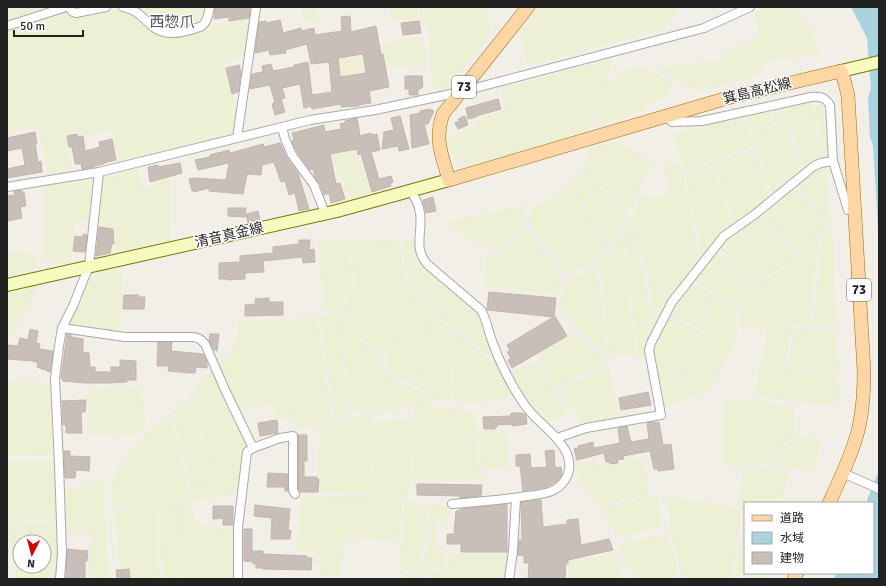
<svg xmlns="http://www.w3.org/2000/svg" width="886" height="586" font-family="Signika,'Noto Sans JP',sans-serif">
  <rect width="100%" height="100%" fill="#f2efe9"/>
  <!-- farmland -->
  <g fill="#eef0d5" fill-rule="evenodd">
    <polygon points="7,7 54,7 7,22"/>
    <polygon points="134,7 207,7 203,22 176,30 157,28"/>
    <polygon points="300,7 323,7 324,8 317,9 318,20 303,22"/>
    <polygon points="389,7 416,7 418,17 393,22"/>
    <polygon points="419,7 496,7 487,11 491,33 450,86 432,89 428,31"/>
    <polygon points="538,7 677,7 675,9 678,13 667,22 663,29 569,55 527,65 518,32"/>
    <polygon points="764,7 794,7 796,12 803,18 812,30 821,55 763,62 764,73 700,92 658,68 724,59 725,53 759,36 754,12"/>
    <polygon points="113,9 129,10 158,34 207,26 242,21 247,22 249,26 246,57 224,63 237,112 231,136 119,164 112,130 85,136 75,131 66,133 72,171 48,175 38,124 23,127 23,130 7,134 7,28 68,10"/>
    <polygon points="403,38 423,38 425,65 394,68 385,65 382,55 373,57 379,47 385,44"/>
    <polygon points="338,58 347,60 361,58 363,73 352,74 351,78 340,79"/>
    <polygon points="613,58 605,93 586,133 473,165 461,163 456,160 451,153 447,144 448,138 475,127 479,118 506,110 501,88"/>
    <polygon points="631,68 646,68 651,70 676,86 669,89 670,96 644,105 646,110 592,127 606,94 610,83 614,84 619,72"/>
    <polygon points="814,101 818,160 811,163 805,168 786,120 775,123 773,109"/>
    <polygon points="816,101 823,104 827,156 820,159"/>
    <polygon points="771,110 773,124 752,130 745,116"/>
    <polygon points="742,118 750,131 754,146 683,169 672,134 709,124"/>
    <polygon points="784,123 802,169 771,193 752,132"/>
    <polygon points="618,141 653,164 628,209 582,170 590,149"/>
    <polygon points="354,148 372,193 350,199 330,155"/>
    <polygon points="755,149 769,196 755,208 733,222 715,161"/>
    <polygon points="679,162 688,193 699,260 674,293 651,335 651,307 648,271 642,257 636,247 633,236 631,220 641,195 657,197 664,195 666,191 668,184 668,177 664,173 665,167"/>
    <polygon points="713,162 732,224 725,228 701,259 690,191 684,171"/>
    <polygon points="827,167 829,206 833,227 829,230 798,184 819,169"/>
    <polygon points="138,168 143,189 151,187 167,177 170,176 171,244 115,256 115,229 96,227 102,179 122,176 123,171"/>
    <polygon points="581,172 629,212 621,226 611,240 569,186"/>
    <polygon points="81,179 97,181 92,221 76,220 70,266 42,259 44,184"/>
    <polygon points="795,187 826,231 809,241 799,253 763,214"/>
    <polygon points="567,188 609,242 598,259 592,264 567,274 528,220 534,205 548,200"/>
    <polygon points="527,205 523,220 516,232 503,248 498,250 486,250 445,222"/>
    <polygon points="761,216 797,254 790,263 769,273 754,284 719,248 730,236 749,226"/>
    <polygon points="628,222 635,254 646,274 650,326 649,335 645,347 646,356 638,356 623,230"/>
    <polygon points="525,224 547,258 564,279 558,286 555,294 483,287 487,256 497,256 504,254 514,243"/>
    <polygon points="833,232 837,326 813,326 822,237"/>
    <polygon points="622,233 636,356 610,355 599,264"/>
    <polygon points="818,238 810,326 793,325 783,368 839,377 839,398 834,404 816,405 754,395 767,329 741,328 739,321 741,307 754,288 768,277 792,264 808,245"/>
    <polygon points="317,239 348,241 353,287 345,295 342,309 324,311"/>
    <polygon points="400,240 402,266 408,279 427,303 436,310 433,316 418,301 415,301 412,304 387,348 382,361 375,351 351,326 346,313 344,306 346,298 355,288 350,241 367,242"/>
    <polygon points="402,240 415,240 415,249 419,260 423,265 406,269"/>
    <polygon points="23,251 34,254 40,259 33,272 7,278 7,252"/>
    <polygon points="717,251 752,287 738,306 693,280"/>
    <polygon points="425,266 478,310 496,359 490,356 437,314 438,312 437,309 421,293 407,272"/>
    <polygon points="123,267 120,335 70,327 67,324 91,274"/>
    <polygon points="597,267 608,355 569,321 560,306 563,288 571,279"/>
    <polygon points="692,283 713,295 699,327 670,317 679,300"/>
    <polygon points="40,285 7,342 7,293"/>
    <polygon points="716,297 737,308 736,317 737,336 730,354 708,392 695,395 664,408 663,401 705,330 701,328"/>
    <polygon points="416,303 433,317 412,384 397,379 390,374 385,365 385,361 389,348 413,305"/>
    <polygon points="344,312 348,326 374,355 389,377 395,382 422,393 433,402 433,406 399,409 377,414 377,409 351,412 339,313"/>
    <polygon points="338,313 349,411 335,420 319,316"/>
    <polygon points="317,317 332,420 325,425 296,429 293,420 276,320"/>
    <polygon points="434,317 448,327 452,400 434,399 422,390 413,385"/>
    <polygon points="669,319 701,331 663,397 654,350 655,344"/>
    <polygon points="238,320 276,320 292,418 277,421 271,405 261,406 248,409 240,414 217,367 230,356 237,334"/>
    <polygon points="450,329 490,359 498,362 512,394 498,399 473,404 454,401"/>
    <polygon points="796,329 836,330 840,375 787,366"/>
    <polygon points="573,333 606,360 555,388 536,357"/>
    <polygon points="534,362 569,414 549,422 535,410 528,402 512,372"/>
    <polygon points="609,364 620,416 584,424 560,391"/>
    <polygon points="213,370 248,447 243,450 238,493 192,502 190,489 216,483 190,398 199,382 233,472 199,381"/>
    <polygon points="7,381 53,383 54,455 7,456"/>
    <polygon points="123,386 139,388 142,390 145,423 135,436 116,435 116,387"/>
    <polygon points="106,387 114,388 114,435 87,435 88,389 94,390"/>
    <polygon points="722,398 773,403 795,407 793,434 790,439 785,443 776,453 770,463 734,467 723,465"/>
    <polygon points="189,399 214,482 191,488 186,473 185,464 173,411"/>
    <polygon points="434,407 465,410 470,412 475,416 476,419 479,470 484,480 411,481 414,409"/>
    <polygon points="171,413 183,467 117,470 154,425"/>
    <polygon points="374,413 371,494 321,493 318,479 319,430 332,427 348,417"/>
    <polygon points="412,419 409,495 373,494 375,421"/>
    <polygon points="507,430 510,467 484,470 481,463 479,431"/>
    <polygon points="795,435 809,437 822,441 817,457 817,465 812,471 773,465 777,456 790,442"/>
    <polygon points="645,457 649,494 599,505 580,482 575,468 576,463 596,458 598,467"/>
    <polygon points="55,460 58,520 7,521 7,461"/>
    <polygon points="766,467 790,471 780,503 745,503 745,510 737,506 743,469"/>
    <polygon points="183,469 191,501 112,508 112,489 116,471"/>
    <polygon points="91,481 105,483 104,493 107,549 110,579 88,579 91,534 64,534 63,488 80,488 90,484"/>
    <polygon points="299,496 403,498 398,542 345,537 341,576 319,575 320,563 315,563 316,551 296,552 296,541 300,515"/>
    <polygon points="652,496 658,496 663,527 615,537 613,528 600,508"/>
    <polygon points="666,497 726,504 741,512 732,579 683,579 671,531"/>
    <polygon points="405,499 427,505 425,540 420,569 413,569 398,574 404,522"/>
    <polygon points="191,503 198,525 217,526 217,529 235,530 233,579 183,579 180,504"/>
    <polygon points="179,504 183,579 162,579 159,506"/>
    <polygon points="429,505 450,505 449,522 438,522 436,550 447,552 446,568 423,568 428,539"/>
    <polygon points="158,506 159,579 131,579 130,569 119,563 114,510"/>
    <polygon points="745,515 745,573 764,573 762,579 736,575"/>
    <path d="M8,524H58L57,579H16ZM20,542H44V566H20Z"/>
    <polygon points="668,534 679,579 635,579 622,556 617,544"/>
    <polygon points="450,553 509,554 505,579 430,579 431,571 448,570"/>
    <polygon points="613,554 624,579 568,579 568,562"/>
    <polygon points="428,570 427,579 396,579 417,571"/>
  </g>
  <!-- water -->
  <g fill="#aad3df">
    <polygon points="851,7 879,7 879,245 873,146 870,137 868,98 871,88 867,38"/>
    <polygon points="879,470 879,579 834,579 836,573 873,573 873,503 866,503"/>
  </g>
  <!-- building -->
  <g fill="#c7bfb8" stroke="#c4b6ab" fill-rule="evenodd">
    <polygon points="215,7 250,7 249,18 229,21 229,17 214,19"/>
    <path d="M350,16L351,32L376,26L381,55L383,54L389,87L369,91L371,103L359,105V106L341,107V104L312,109L311,106L304,108L300,84L282,88L285,98L281,99L285,112L275,115L272,104L275,103L270,85L250,89L252,74L263,72L262,66L271,64L273,71L294,67V65L308,62L312,95L332,92L329,62L311,64L307,44L285,50L286,53L270,55L269,50L255,53L259,22L266,21V23L280,20L283,33L301,28V31L314,28L315,35L342,31L341,17ZM363,54L366,73L340,77L338,58Z"/>
    <polygon points="419,21 421,33 403,35 401,23"/>
    <polygon points="239,65 241,72 238,92 232,94 226,68"/>
    <polygon points="405,76 422,76 423,87 421,87 421,89 418,89 418,95 409,95 409,89 405,89"/>
    <polygon points="498,99 501,109 476,116 476,117 468,119 466,108"/>
    <polygon points="429,109 434,111 428,124 424,124 429,144 412,148 410,115 420,113 420,111"/>
    <polygon points="400,116 409,149 399,151 398,146 382,149 384,132 394,130 391,118"/>
    <polygon points="465,116 468,125 458,129 455,123 459,121 458,119"/>
    <polygon points="357,118 360,136 371,133 371,135 377,134 380,150 371,152 379,179 391,176 393,182 390,184 391,186 372,192 361,154 358,155 357,149 330,154 336,184 340,183 345,199 331,203 329,193 324,195 320,184 315,177 313,169 310,170 297,152 292,141 294,140 292,133 324,125 325,132 341,129 340,124 345,123 345,121"/>
    <polygon points="35,132 37,144 35,144 38,162 41,161 42,172 7,178 7,169 25,165 22,148 7,151 7,138"/>
    <polygon points="77,134 77,137 83,136 85,151 100,147 99,142 112,139 116,160 104,163 104,164 94,166 94,167 82,169 81,164 75,164 72,147 69,147 67,136"/>
    <polygon points="280,143 287,158 298,173 309,209 299,211 295,193 289,195 285,181 281,182 274,162 262,165 261,175 247,174 243,194 209,191 209,188 194,192 194,191 192,191 189,179 194,178 226,180 229,163 198,170 195,160 210,157 210,155 229,150 230,153 263,144 264,147"/>
    <polygon points="180,163 182,173 150,182 148,167 158,165 158,167"/>
    <polygon points="21,190 22,192 24,192 26,206 20,207 22,218 8,221 7,196 15,195 14,191"/>
    <polygon points="433,197 436,211 426,213 423,200"/>
    <polygon points="228,208 246,208 245,217 228,216"/>
    <polygon points="258,211 260,220 248,223 246,214"/>
    <polygon points="99,227 113,229 114,244 112,244 110,253 96,256"/>
    <polygon points="83,234 87,235 85,252 73,251 75,236 83,237"/>
    <polygon points="299,240 310,240 309,250 314,249 315,262 303,263 302,257 263,261 264,272 245,273 245,279 227,280 227,279 219,279 219,263 240,262 240,256 273,253 273,247 299,244"/>
    <polygon points="489,292 556,298 554,317 487,310"/>
    <polygon points="124,295 139,295 139,297 145,297 144,309 123,309"/>
    <polygon points="269,298 269,302 283,302 283,315 245,316 245,305 256,304 255,299"/>
    <polygon points="555,316 567,336 512,368 508,360 511,358 507,352 510,351 507,345"/>
    <polygon points="30,329 38,331 36,343 40,344 39,349 53,351 50,372 37,367 38,363 33,361 7,359 8,345 18,346 20,338 28,340"/>
    <polygon points="67,334 71,335 71,337 83,339 83,352 89,353 90,367 95,367 95,372 111,372 111,367 120,367 120,360 136,361 136,380 127,380 127,382 110,383 85,383 63,381 61,378"/>
    <polygon points="210,334 219,334 217,351 214,350 209,341"/>
    <polygon points="158,342 172,342 171,351 203,354 207,362 207,368 196,367 195,373 191,373 168,371 169,366 157,366"/>
    <polygon points="648,392 651,405 621,410 619,398"/>
    <polygon points="86,400 85,412 81,412 82,433 66,433 66,425 63,425 62,401"/>
    <polygon points="511,413 522,413 522,414 525,414 526,416 527,424 512,426 512,424 497,425 497,427 495,427 495,429 484,429 483,417 511,416"/>
    <polygon points="277,420 278,433 260,436 258,423"/>
    <polygon points="655,422 655,423 659,422 663,445 671,444 674,469 658,471 658,469 654,469 650,451 623,456 624,459 617,460 618,463 610,464 610,462 606,462 604,453 577,460 574,449 578,448 578,446 593,442 594,448 620,443 618,428 627,426 631,442 649,439 647,423"/>
    <polygon points="298,435 307,435 307,461 304,461 304,477 317,477 317,479 319,479 318,492 300,492 298,489"/>
    <polygon points="554,450 555,468 561,467 562,474 558,480 551,485 546,487 522,491 523,491 520,466 516,466 516,455 530,454 531,468 547,467 545,451"/>
    <polygon points="64,451 70,451 70,456 90,457 89,471 76,470 75,478 65,478"/>
    <polygon points="268,473 288,474 288,491 285,491 285,487 267,487"/>
    <polygon points="417,484 482,485 481,496 460,498 460,496 417,495"/>
    <polygon points="541,500 543,527 567,524 567,520 578,519 581,545 609,539 613,550 568,560 568,563 566,563 565,579 528,579 529,563 524,563 524,556 518,555 519,540 522,540 521,502"/>
    <polygon points="507,504 507,552 461,552 461,544 447,544 447,535 449,534 454,534 456,511 459,511 460,509"/>
    <polygon points="255,505 290,509 288,530 291,530 290,539 271,539 272,518 254,516"/>
    <polygon points="213,506 233,506 233,525 223,525 223,518 213,519"/>
    <polygon points="244,529 252,529 252,551 263,551 263,554 307,556 307,558 312,558 311,570 263,569 263,568 256,568 256,564 253,564 253,562 244,561"/>
    <polygon points="67,549 88,551 87,561 85,561 85,579 66,579"/>
    <polygon points="129,569 130,578 117,579 116,570"/>
  </g>
  <g fill="none" stroke-linecap="round" stroke-linejoin="round">
    <defs>
      <g id="street">
        <polyline points="69,7 73,12 76,13 106,7"/>
        <path d="M123,7C136,9 143,18 152,26C165,38 187,32 202,26C208,21 208,14 210,7"/>
        <polyline points="7,26 66,7"/>
        <path d="M666,116L672,122L702,121L811,97C820,96 825,97 830,105L833,161L848,210L855,209"/>
        <polyline points="282,127 285,139 292,155 314,185 325,213"/>
        <polyline points="237,138 256,7"/>
        <polyline points="7,187 99,172 310,120 375,110 460,92 704,28 750,7"/>
        <path d="M410,190C415,198 419,204 420,213C423,233 413,247 427,264L481,310C487,320 488,331 492,341C500,363 511,385 524,404C536,422 559,435 567,454C573,468 567,483 554,490C546,494 536,495 527,496C502,500 477,502 452,504"/>
        <polyline points="62,328 125,337 194,337 200,339 205,344 226,392 253,448 247,452 238,527 238,579"/>
        <polyline points="557,438 586,428 661,415 649,350 651,343 672,302 724,236 754,215 814,166 821,163 833,161"/>
        <polyline points="253,448 280,438 293,436 293,490 295,494"/>
        <polyline points="843,473 879,489"/>
        <polyline points="60,579 62,553 59,464 55,378 59,346 62,328 73,306 89,266 99,172"/>
        <polyline points="509,579 513,551 516,499"/>
      </g>
      <g id="secondary">
        <polyline points="841,71 879,62"/>
        <polyline points="7,285 337,211 449,180"/>
      </g>
      <g id="primary">
        <path d="M528,7L443,114C434,140 442,155 449,180L731,97L841,71L845,83L848,96L864,371C864,393 863,416 856,438C849,461 839,482 829,503"/>
        <polyline points="794,579 797,573"/>
      </g>
    </defs>
    <!-- street casing -->
    <use href="#street" stroke="#a9a9a9" stroke-width="10"/>
    <!-- secondary casing -->
    <use href="#secondary" stroke="#707d05" stroke-width="14"/>
    <!-- primary casing -->
    <use href="#primary" stroke="#a06b00" stroke-width="14"/>
    <!-- street -->
    <use href="#street" stroke="#fff" stroke-width="8"/>
    <!-- secondary -->
    <use href="#secondary" stroke="#f7fabf" stroke-width="12"/>
    <!-- primary -->
    <use href="#primary" stroke="#fcd6a4" stroke-width="13"/>
  </g>
  <g text-anchor="middle" dominant-baseline="central" stroke-width="3" stroke-linejoin="round" paint-order="stroke">
    <!-- shield labels -->
    <g fill="#fff" stroke="#646464" stroke-width="1">
      <rect x="452" y="76" width="24" height="22" rx="3"/>
      <rect x="847" y="279" width="24" height="22" rx="3"/>
    </g>
    <g font-size="13" font-weight="bold" fill="#222">
      <text x="464" y="87">73</text>
      <text x="859" y="290">73</text>
    </g>
    <!-- street labels -->
    <g font-size="14" fill="#222" stroke="#fff">
      <text transform="translate(757 91) rotate(-14)">箕島高松線</text>
      <text transform="translate(229 235) rotate(-13)">清音真金線</text>
    </g>
    <!-- neighbourhood labels -->
    <g font-size="15" fill="#555" stroke="#fff">
      <text x="172" y="22">西惣爪</text>
    </g>
  </g>
  <!-- border -->
  <rect width="886" height="586" fill="none" stroke="#222222" stroke-width="16"/>
  <!-- legend -->
  <rect x="744" y="502" width="130" height="72" fill="#ffffff" stroke="#a7a7a7"/>
  <rect x="752" y="515" width="20" height="6" fill="#fcd6a4" stroke="#a7a7a7"/>
  <text x="780" y="522" font-size="12" fill="#222222">道路</text>
  <rect x="752" y="532" width="20" height="12" fill="#aad3df" stroke="#a7a7a7"/>
  <text x="780" y="542" font-size="12" fill="#222222">水域</text>
  <rect x="752" y="552" width="20" height="12" fill="#c7bfb8" stroke="#a7a7a7"/>
  <text x="780" y="562" font-size="12" fill="#222222">建物</text>
  <!-- north arrow -->
  <g transform="translate(32 554) rotate(186)"><circle r="19" fill="#ffffff" stroke="#a7a7a7"/>
  <path d="M0-3L7 15L0 10L-7 15Z" fill="#d40000"/>
  <text y="-6" font-size="11" font-weight="bold" text-anchor="middle" fill="#222222">N</text>
  </g>
  <!-- scale -->
  <path d="M14 30v6h69v-6" fill="none" stroke="#222222" stroke-width="2"/>
  <text x="20" y="30" font-size="12" fill="#222222" stroke="#ffffff" stroke-width="3" paint-order="stroke">50 m</text>
</svg>
